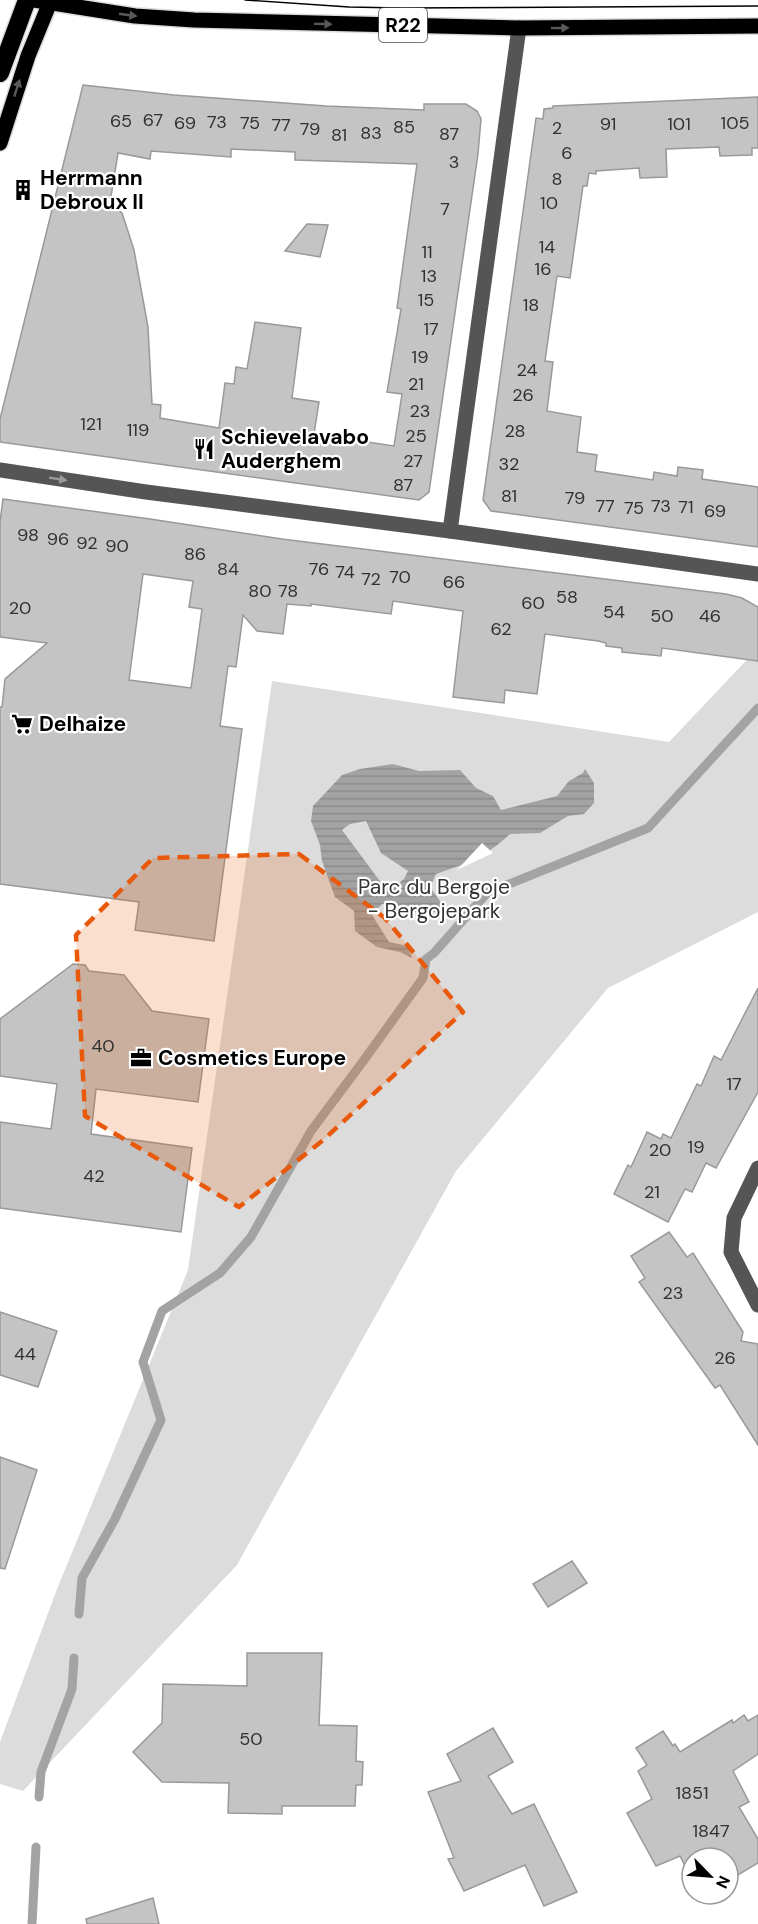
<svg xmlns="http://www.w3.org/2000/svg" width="758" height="1924" font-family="'DM Sans',sans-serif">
  <defs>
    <pattern id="water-rules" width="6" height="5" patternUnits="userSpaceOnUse" patternTransform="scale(1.5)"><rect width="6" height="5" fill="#a3a3a3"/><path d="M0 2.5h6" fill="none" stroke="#8b8b8b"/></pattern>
  </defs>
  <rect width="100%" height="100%" fill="#fff"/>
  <!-- green -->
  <polygon fill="#dcdcdc" points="758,648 758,912 608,988 456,1171 237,1565 23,1791 0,1784 0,1742 57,1589 188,1270 272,681 669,742"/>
  <!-- water -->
  <path fill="url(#water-rules)" fill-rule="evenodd" d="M393,764L419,771L460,770L476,788L493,796L501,810L557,796L569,781L583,773L585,769L594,783V803L584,814L568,816L540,833L510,834C484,858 468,863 436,874L430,887L445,908L421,917L411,907L382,904L372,915L389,942L408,946L412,958L400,952L377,947L355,931L354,911L335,897L322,861L320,845L311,821L313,806L342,775L360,769ZM366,821L381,853L408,871L404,879L396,885L382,884L342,830L350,824Z"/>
  <!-- pier -->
  <polygon fill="#fff" points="482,843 493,853 457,870"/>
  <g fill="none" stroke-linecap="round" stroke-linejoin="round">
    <!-- stream -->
    <g stroke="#a3a3a3" stroke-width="9">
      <polyline points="79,1614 82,1578 115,1519 161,1420 143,1362 162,1311 220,1273 251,1237 311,1131 364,1060 423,978 426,959 434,953 487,893 648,828 758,708"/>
      <polyline points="39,1797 41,1772 72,1689 74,1658"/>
      <polyline points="32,1924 36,1847"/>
    </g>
  </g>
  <!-- building -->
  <g fill="#c4c4c4" stroke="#999" stroke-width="1.5" fill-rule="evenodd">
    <path d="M83,85L174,95L326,106L424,110V104H466L477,111L481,119L478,154L429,492L419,500L0,442V419ZM231,149L295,152V160L417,164L397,308L401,309L387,392L402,394L394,446L314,434L319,402L292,398L301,328L255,322L247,369L236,367L234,384L225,383L219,428L160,418L161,405L152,404L148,327L134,250L122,213L110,203L118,153L150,159L151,151L231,157Z"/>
    <polygon points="758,97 758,148 752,148 752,155 720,156 719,147 666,149 667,177 640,178 639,168 596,171 596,174 589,173 587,186 583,186 570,278 557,276 545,361 553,362 547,411 581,417 577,452 597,455 595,471 653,480 654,472 677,476 678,467 703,470 702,479 758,487 758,547 491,511 483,500 536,118 543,119 544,109 553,108 553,106"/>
    <polygon points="307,224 328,225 320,257 285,251"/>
    <path d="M3,499L150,519L282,539L726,594L742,598L758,607V661L662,648L661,656L622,652V648L606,646V643L598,641L545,634L537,694L505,690L504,703L453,697L463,611L393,601L391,614L311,604V606L287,604L283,634L257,631L243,615L236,667L228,666L220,726L242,729L214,941L135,930L139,902L0,884V707H2L5,679L47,643L0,637V522ZM143,574L193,581L189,607L202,609L191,688L129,680Z"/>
    <polygon points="73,964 85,965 89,971 124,975 152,1011 209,1019 198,1102 96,1089 91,1134 192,1148 181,1232 0,1208 0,1122 51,1129 57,1084 0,1076 0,1019"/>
    <polygon points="758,988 758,1092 716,1168 706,1163 692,1192 685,1189 668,1222 614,1194 628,1165 631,1167 647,1132 661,1139 663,1134 671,1138 697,1084 701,1086 714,1056 721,1060"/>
    <polygon points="669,1232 687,1257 693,1253 743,1332 741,1341 758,1344 758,1445 720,1385 715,1388 639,1282 645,1278 631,1256"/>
    <polygon points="0,1312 57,1331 38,1387 0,1375"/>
    <polygon points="0,1457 37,1470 5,1569 0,1568"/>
    <polygon points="572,1561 587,1583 548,1607 533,1584"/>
    <polygon points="247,1653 322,1653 319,1725 357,1726 356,1761 363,1762 362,1785 356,1785 355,1806 282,1806 282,1814 228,1813 229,1783 162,1782 133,1752 162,1723 163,1684 247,1686"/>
    <polygon points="744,1715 748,1721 758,1715 758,1754 733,1771 749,1802 739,1807 758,1839 758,1863 728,1881 728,1858 692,1858 692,1880 680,1856 656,1866 627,1813 652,1799 638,1771 647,1765 636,1748 663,1731 673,1746 675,1744 680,1752 732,1720 733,1723"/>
    <polygon points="493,1728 513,1762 488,1776 512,1814 534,1804 577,1892 544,1906 525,1865 464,1891 448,1859 454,1858 428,1792 461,1781 447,1754"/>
    <polygon points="153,1898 159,1924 87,1924 86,1919"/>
  </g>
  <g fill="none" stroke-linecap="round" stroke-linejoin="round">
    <defs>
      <g id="major">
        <polyline points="34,0 135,16 194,20 519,28 758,26"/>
        <polyline points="0,143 28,56 51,0"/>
      </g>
      <polyline id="highway" points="0,73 27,0"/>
    </defs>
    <!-- major casing -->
    <use href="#major" stroke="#dbdbdb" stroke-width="18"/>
    <!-- highway casing -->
    <use href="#highway" stroke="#dbdbdb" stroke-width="21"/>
    <!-- minor -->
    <g stroke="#555" stroke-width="15">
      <polyline points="0,470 146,492 450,531 758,574"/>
      <polyline points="450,531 519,28"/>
      <polyline points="758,1168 734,1218 731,1252 758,1305"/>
    </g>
    <!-- major -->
    <use href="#major" stroke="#000" stroke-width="15"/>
    <!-- highway -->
    <use href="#highway" stroke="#000" stroke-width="18"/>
    <!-- tram -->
    <polyline stroke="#000" stroke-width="1.5" points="245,0 349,7 401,8 758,6"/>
  </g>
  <!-- one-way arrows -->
  <defs><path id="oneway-solid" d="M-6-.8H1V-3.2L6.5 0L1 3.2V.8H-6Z" transform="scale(1.5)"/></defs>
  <g fill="#595959">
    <use href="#oneway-solid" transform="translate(128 15) rotate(8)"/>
    <use href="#oneway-solid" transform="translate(323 24) rotate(1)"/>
    <use href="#oneway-solid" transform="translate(560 28) rotate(-1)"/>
    <use href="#oneway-solid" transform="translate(17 88) rotate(-72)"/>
  </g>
  <use fill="#999" href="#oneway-solid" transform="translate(58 479) rotate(9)"/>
  <!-- marked area -->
  <path fill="#e8590c" fill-opacity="0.2" stroke="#e8590c" stroke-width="4.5" stroke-dasharray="12 8" stroke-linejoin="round" d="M299,854L385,918L463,1012L322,1141L239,1207L85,1116L76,935L153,858Z"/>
  <!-- icons -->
  <defs>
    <symbol id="building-bare" viewBox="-9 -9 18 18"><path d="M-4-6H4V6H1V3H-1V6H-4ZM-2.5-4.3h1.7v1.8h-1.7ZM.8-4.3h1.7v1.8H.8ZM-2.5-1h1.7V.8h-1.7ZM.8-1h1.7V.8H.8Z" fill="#000" stroke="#fff" stroke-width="2.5" paint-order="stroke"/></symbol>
    <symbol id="restaurant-bare" viewBox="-9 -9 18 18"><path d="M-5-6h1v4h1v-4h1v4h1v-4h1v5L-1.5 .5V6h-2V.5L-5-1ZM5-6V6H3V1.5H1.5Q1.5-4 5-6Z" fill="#000" stroke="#fff" stroke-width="2.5" paint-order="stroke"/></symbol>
    <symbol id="supermarket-bare" viewBox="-9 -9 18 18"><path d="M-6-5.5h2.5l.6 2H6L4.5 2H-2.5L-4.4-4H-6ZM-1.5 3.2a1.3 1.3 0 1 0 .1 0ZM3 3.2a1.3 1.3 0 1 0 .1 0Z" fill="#000" stroke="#fff" stroke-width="2.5" paint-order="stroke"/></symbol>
    <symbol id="office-bare" viewBox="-9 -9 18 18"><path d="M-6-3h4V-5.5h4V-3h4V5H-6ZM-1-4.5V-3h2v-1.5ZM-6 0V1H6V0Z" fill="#000" stroke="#fff" stroke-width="2.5" paint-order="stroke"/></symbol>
  </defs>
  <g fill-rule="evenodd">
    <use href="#building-bare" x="8" y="175" width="30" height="30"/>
    <use href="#restaurant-bare" x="189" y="434" width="30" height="30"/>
    <use href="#supermarket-bare" x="7" y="709" width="30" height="30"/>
    <use href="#office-bare" x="126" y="1043" width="30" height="30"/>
  </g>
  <g text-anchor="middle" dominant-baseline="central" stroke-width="4.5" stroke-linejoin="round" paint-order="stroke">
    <!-- number labels -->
    <g font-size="18" fill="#313131">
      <text x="153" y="120">67</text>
      <text x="121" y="121">65</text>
      <text x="217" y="122">73</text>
      <text x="185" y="123">69</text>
      <text x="250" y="123">75</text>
      <text x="735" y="123">105</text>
      <text x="608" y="124">91</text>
      <text x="679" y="124">101</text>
      <text x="281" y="125">77</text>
      <text x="404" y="127">85</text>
      <text x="557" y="128">2</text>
      <text x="310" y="129">79</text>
      <text x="371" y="133">83</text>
      <text x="449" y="134">87</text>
      <text x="339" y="135">81</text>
      <text x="567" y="153">6</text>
      <text x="454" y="162">3</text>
      <text x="557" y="179">8</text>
      <text x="549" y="203">10</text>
      <text x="445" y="209">7</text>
      <text x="547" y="247">14</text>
      <text x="427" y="252">11</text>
      <text x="543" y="269">16</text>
      <text x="429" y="276">13</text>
      <text x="426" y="300">15</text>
      <text x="531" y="305">18</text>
      <text x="431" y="329">17</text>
      <text x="420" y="357">19</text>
      <text x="527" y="370">24</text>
      <text x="416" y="384">21</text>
      <text x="523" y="395">26</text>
      <text x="420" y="411">23</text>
      <text x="91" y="424">121</text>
      <text x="138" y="430">119</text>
      <text x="515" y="431">28</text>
      <text x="416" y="436">25</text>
      <text x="413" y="461">27</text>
      <text x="509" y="464">32</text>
      <text x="403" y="485">87</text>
      <text x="509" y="496">81</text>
      <text x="575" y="498">79</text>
      <text x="605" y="506">77</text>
      <text x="661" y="506">73</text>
      <text x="686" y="507">71</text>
      <text x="634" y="508">75</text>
      <text x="715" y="511">69</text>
      <text x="28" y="535">98</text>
      <text x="58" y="539">96</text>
      <text x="87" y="543">92</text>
      <text x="117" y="546">90</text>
      <text x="195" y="554">86</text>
      <text x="228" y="569">84</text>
      <text x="319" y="569">76</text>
      <text x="345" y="572">74</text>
      <text x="400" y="577">70</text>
      <text x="371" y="579">72</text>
      <text x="454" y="582">66</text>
      <text x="260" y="591">80</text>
      <text x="288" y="591">78</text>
      <text x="567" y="597">58</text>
      <text x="533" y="603">60</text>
      <text x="20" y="608">20</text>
      <text x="614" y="612">54</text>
      <text x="662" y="616">50</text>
      <text x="710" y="616">46</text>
      <text x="501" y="629">62</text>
      <text x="103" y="1046">40</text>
      <text x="734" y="1084">17</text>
      <text x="696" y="1147">19</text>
      <text x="660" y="1150">20</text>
      <text x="94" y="1176">42</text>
      <text x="652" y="1192">21</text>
      <text x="673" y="1293">23</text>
      <text x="25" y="1354">44</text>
      <text x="725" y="1358">26</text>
      <text x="251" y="1739">50</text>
      <text x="692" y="1793">1851</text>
      <text x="711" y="1831">1847</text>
    </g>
    <!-- shield labels -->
    <rect fill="#fff" stroke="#4c4c4c" stroke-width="1.5" x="379" y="8" width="48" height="34" rx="4.5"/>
    <g font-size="20" font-weight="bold" fill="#000">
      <text x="403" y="25">R22</text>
    </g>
    <!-- poi labels -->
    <g font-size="21" font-weight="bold" fill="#000" stroke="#fff" text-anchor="start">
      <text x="40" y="178">Herrmann<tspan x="40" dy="24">Debroux II</tspan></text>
      <text x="221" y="437">Schievelavabo<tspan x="221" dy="24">Auderghem</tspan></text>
      <text x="39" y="724">Delhaize</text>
      <text x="158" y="1058">Cosmetics Europe</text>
    </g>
    <!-- park labels -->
    <g font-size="21" fill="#333" stroke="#fff">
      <text x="434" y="887">Parc du Bergoje<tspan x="434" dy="24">- Bergojepark</tspan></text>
    </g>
  </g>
  <!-- north arrow -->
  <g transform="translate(710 1876) rotate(115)"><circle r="28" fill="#ffffff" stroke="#999999" stroke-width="1.5"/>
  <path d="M0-4.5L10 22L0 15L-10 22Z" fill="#000000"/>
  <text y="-9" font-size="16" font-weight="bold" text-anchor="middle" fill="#000000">N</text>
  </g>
</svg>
